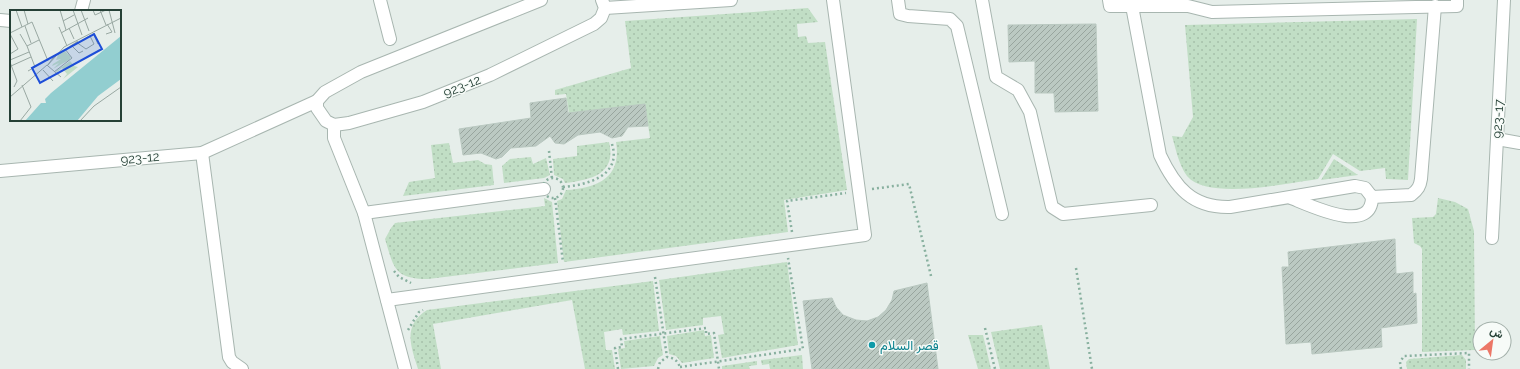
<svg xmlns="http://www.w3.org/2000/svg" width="1520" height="369" font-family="Raleway,Vazirmatn,sans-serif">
  <defs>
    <pattern id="green-dots" width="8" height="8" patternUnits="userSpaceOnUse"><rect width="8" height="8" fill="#c1dec5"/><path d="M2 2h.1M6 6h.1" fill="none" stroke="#a6c0aa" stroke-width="1.8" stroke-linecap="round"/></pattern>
    <pattern id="building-hatch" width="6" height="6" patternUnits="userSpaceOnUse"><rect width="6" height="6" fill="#bbc9c2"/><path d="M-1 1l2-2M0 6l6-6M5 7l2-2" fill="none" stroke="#98a59e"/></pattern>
  </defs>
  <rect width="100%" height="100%" fill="#e6eeea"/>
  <!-- green -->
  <g fill="url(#green-dots)">
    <path d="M808,8L818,22L797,24L798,37L806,36L808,43L825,42L847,190L784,200L788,232L564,262L557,201L562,199L566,190C598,188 622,177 616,142L650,138L645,104L569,113L566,94L555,95V90L631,68L625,21Z"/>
    <path d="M1417,19L1408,180L1386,179L1385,168L1360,171L1333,154L1318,179C1288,183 1208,201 1187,176C1179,165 1176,150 1172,136L1182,137L1193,117L1185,25Z"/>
    <path d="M609,142C617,174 591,180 565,183L563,179L554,175L553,159L577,156V146Z"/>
    <polygon points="449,143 453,163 478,160 485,164 492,165 494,185 403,196 409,182 435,178 431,145"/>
    <polygon points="531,157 533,164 546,158 550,175 544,178 504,183 502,166 510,159"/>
    <polygon points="1334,159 1358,175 1321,180"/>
    <path d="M544,198L552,202L558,263L428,279C394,279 394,268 385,239L391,228L395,223L545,206Z"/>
    <polygon points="1438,198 1455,202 1468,209 1474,231 1475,350 1422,352 1422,249 1420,246 1414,243 1412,218 1433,217 1436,214"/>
    <polygon points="787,262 798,345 722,358 718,335 724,334 721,316 703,318 703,325 666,330 659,280"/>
    <path d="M653,281L659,331L623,335L622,329L604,332L606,350H612L615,369H585L572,300L433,324L441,369H418C411,346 402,326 427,310Z"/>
    <polygon points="1042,325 1050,369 1000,369 991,332"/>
    <polygon points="704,330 705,336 711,335 714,358 682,363 676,356 669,354 667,336"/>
    <polygon points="968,335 983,335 991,369 978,369"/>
    <polygon points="660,336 663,355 658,358 654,366 621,369 618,349 625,348 624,341"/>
    <polygon points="802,355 803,369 770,369 769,364 762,365 761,360"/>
    <polygon points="1462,355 1466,360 1466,369 1407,369 1406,362 1409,359"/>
    <polygon points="757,361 757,365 749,366 750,369 722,369 722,366"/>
  </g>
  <!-- building -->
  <g fill="url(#building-hatch)" stroke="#b9c8c0">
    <polygon points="1096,24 1098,111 1055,112 1054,93 1035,93 1035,61 1009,62 1008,25"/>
    <polygon points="566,98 568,113 645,104 648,126 628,127 622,136 612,138 600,132 578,135 564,144 555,143 550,136 536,146 511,148 502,157 496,159 481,153 463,155 459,129 531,118 530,103"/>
    <polygon points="1395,239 1396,274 1413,272 1413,294 1416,293 1417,323 1381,328 1382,347 1312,354 1311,342 1286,344 1282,267 1289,267 1288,252"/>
    <polygon points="927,283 938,369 812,369 803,301 832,298 836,307 843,315 856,320 867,321 878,317 886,310 892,300 894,291"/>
  </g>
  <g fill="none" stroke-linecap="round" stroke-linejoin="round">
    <defs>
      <g id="minor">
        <polyline points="380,0 390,39"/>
        <polyline points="541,0 361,72 325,92 317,101 317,108 326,121 334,125 349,123 423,102 490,75 594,24 601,18 605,8 602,0"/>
        <polyline points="898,0 900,14 908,16 950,19 957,26 1002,214"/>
        <polyline points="982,0 996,77 1018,90 1030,112 1052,207 1063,214 1151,205"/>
        <path d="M1109,0L1110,6H1132L1160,155C1175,187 1192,208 1230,207L1355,186L1365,188L1372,197L1411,195C1418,190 1420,186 1421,179L1435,6"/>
        <polyline points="1132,6 1188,6 1212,12 1457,6 1457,0"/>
        <polyline points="605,8 731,0"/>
        <polyline points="81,11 84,0"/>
        <polyline points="0,20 11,21"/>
        <polyline points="334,125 334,138 364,213 405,369"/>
        <polyline points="1497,139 1520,143"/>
        <polyline points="202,153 229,357 232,362 242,369"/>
        <polyline points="0,171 202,153 317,101"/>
        <path d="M1291,198C1309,205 1372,236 1372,197"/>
        <polyline points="364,213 544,189"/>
        <polyline points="1492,238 1504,0"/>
        <polyline points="387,300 865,235 833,0"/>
      </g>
    </defs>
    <!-- minor casing -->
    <use href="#minor" stroke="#a8b6b0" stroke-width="14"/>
    <!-- path -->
    <g stroke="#88b09f" stroke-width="2.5" stroke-dasharray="2 3" stroke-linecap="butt">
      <polyline points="549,151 552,179"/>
      <circle cx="553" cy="188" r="10"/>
      <path d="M563,187C587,185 622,176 612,144"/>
      <polyline points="872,189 909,184 931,276"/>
      <polyline points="555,198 563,262"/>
      <polyline points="792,232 787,201 846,193"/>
      <polyline points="1076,268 1092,369"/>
      <polyline points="394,271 399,277 411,283"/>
      <polyline points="655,277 667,357"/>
      <polyline points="985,328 995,369"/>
      <polyline points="408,330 419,312 423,310"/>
      <polyline points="680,367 803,349 788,258"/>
      <polyline points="618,369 615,348 622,347 621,339 706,328 706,334 714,333 719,369"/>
      <path d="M658,369L660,362L667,357C674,358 679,361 680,369"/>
      <polyline points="1401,369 1400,362 1404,356 1469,353 1469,369"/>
    </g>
    <!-- minor -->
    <use href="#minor" stroke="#fff" stroke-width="12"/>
  </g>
  <!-- markers -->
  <circle fill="#0f9aa8" stroke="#f7fbf8" stroke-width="1.5" cx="872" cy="345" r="4"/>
  <g text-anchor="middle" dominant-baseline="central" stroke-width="3" stroke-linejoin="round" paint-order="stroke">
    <!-- street labels -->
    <g font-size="13" fill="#254036" stroke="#f7fbf8">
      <text transform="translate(462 86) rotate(-22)">923-12</text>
      <text transform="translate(1498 119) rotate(-87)">923-17</text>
      <text transform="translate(140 158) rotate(-5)">923-12</text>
    </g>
    <!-- culture labels -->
    <g font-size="13" fill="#0d838f" stroke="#f7fbf8" text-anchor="start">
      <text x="880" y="345">قصر السلام</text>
    </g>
  </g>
  <!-- overview -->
  <g transform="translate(10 10)">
    <rect width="111" height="111" fill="#e6eeea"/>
    <path d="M55,41L61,47L59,50L43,59L49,53L42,56L43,54L51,49L46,50L48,45ZM60,51L64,56L68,57L53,69L57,64L52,58L47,62L51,67L46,61Z" fill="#c1dec5"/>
    <path d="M111,26V69L88,86L67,111H15L31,93H36L35,89L41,83Z" fill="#92ced0"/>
    <path fill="none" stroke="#99a8a2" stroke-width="1" d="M6,0L12,17M14,0L18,14M50,0L56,20M63,0L72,25M71,0L79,21M83,0L85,5L96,0M90,0L96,15M99,0L105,23M53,11L64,5M15,16L21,33M49,17L57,36M59,18L64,29M0,23L22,12L38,51M51,23L78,8M83,23L88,34M0,24L8,39L0,44M10,24L17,36M96,24L102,22L97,14M66,32L76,39L84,34L80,26M68,33L81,25M61,35L69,43L73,41M46,44L37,56L54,37L111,8M47,45L68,31M0,50L19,42M0,52L7,71L4,77M1,56L21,47M38,56L51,67M33,60L43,71M18,61L25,57L17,36L29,30M44,62L62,48L55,39M0,87L37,55M10,111L21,97L12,75M70,111L84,96L111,77"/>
    <path fill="#1d4ed8" fill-opacity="0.15" stroke="#1d4ed8" stroke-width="2" d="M84,24L92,39L30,73L22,58Z"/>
    <rect width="111" height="111" fill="none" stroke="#254036" stroke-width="2"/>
  </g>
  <!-- north arrow -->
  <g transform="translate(1492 341) rotate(29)"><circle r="19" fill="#f7fbf8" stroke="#a3b0aa"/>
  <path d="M0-3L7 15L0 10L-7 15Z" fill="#ec7767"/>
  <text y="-6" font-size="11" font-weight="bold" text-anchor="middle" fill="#254036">ش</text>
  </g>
</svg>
